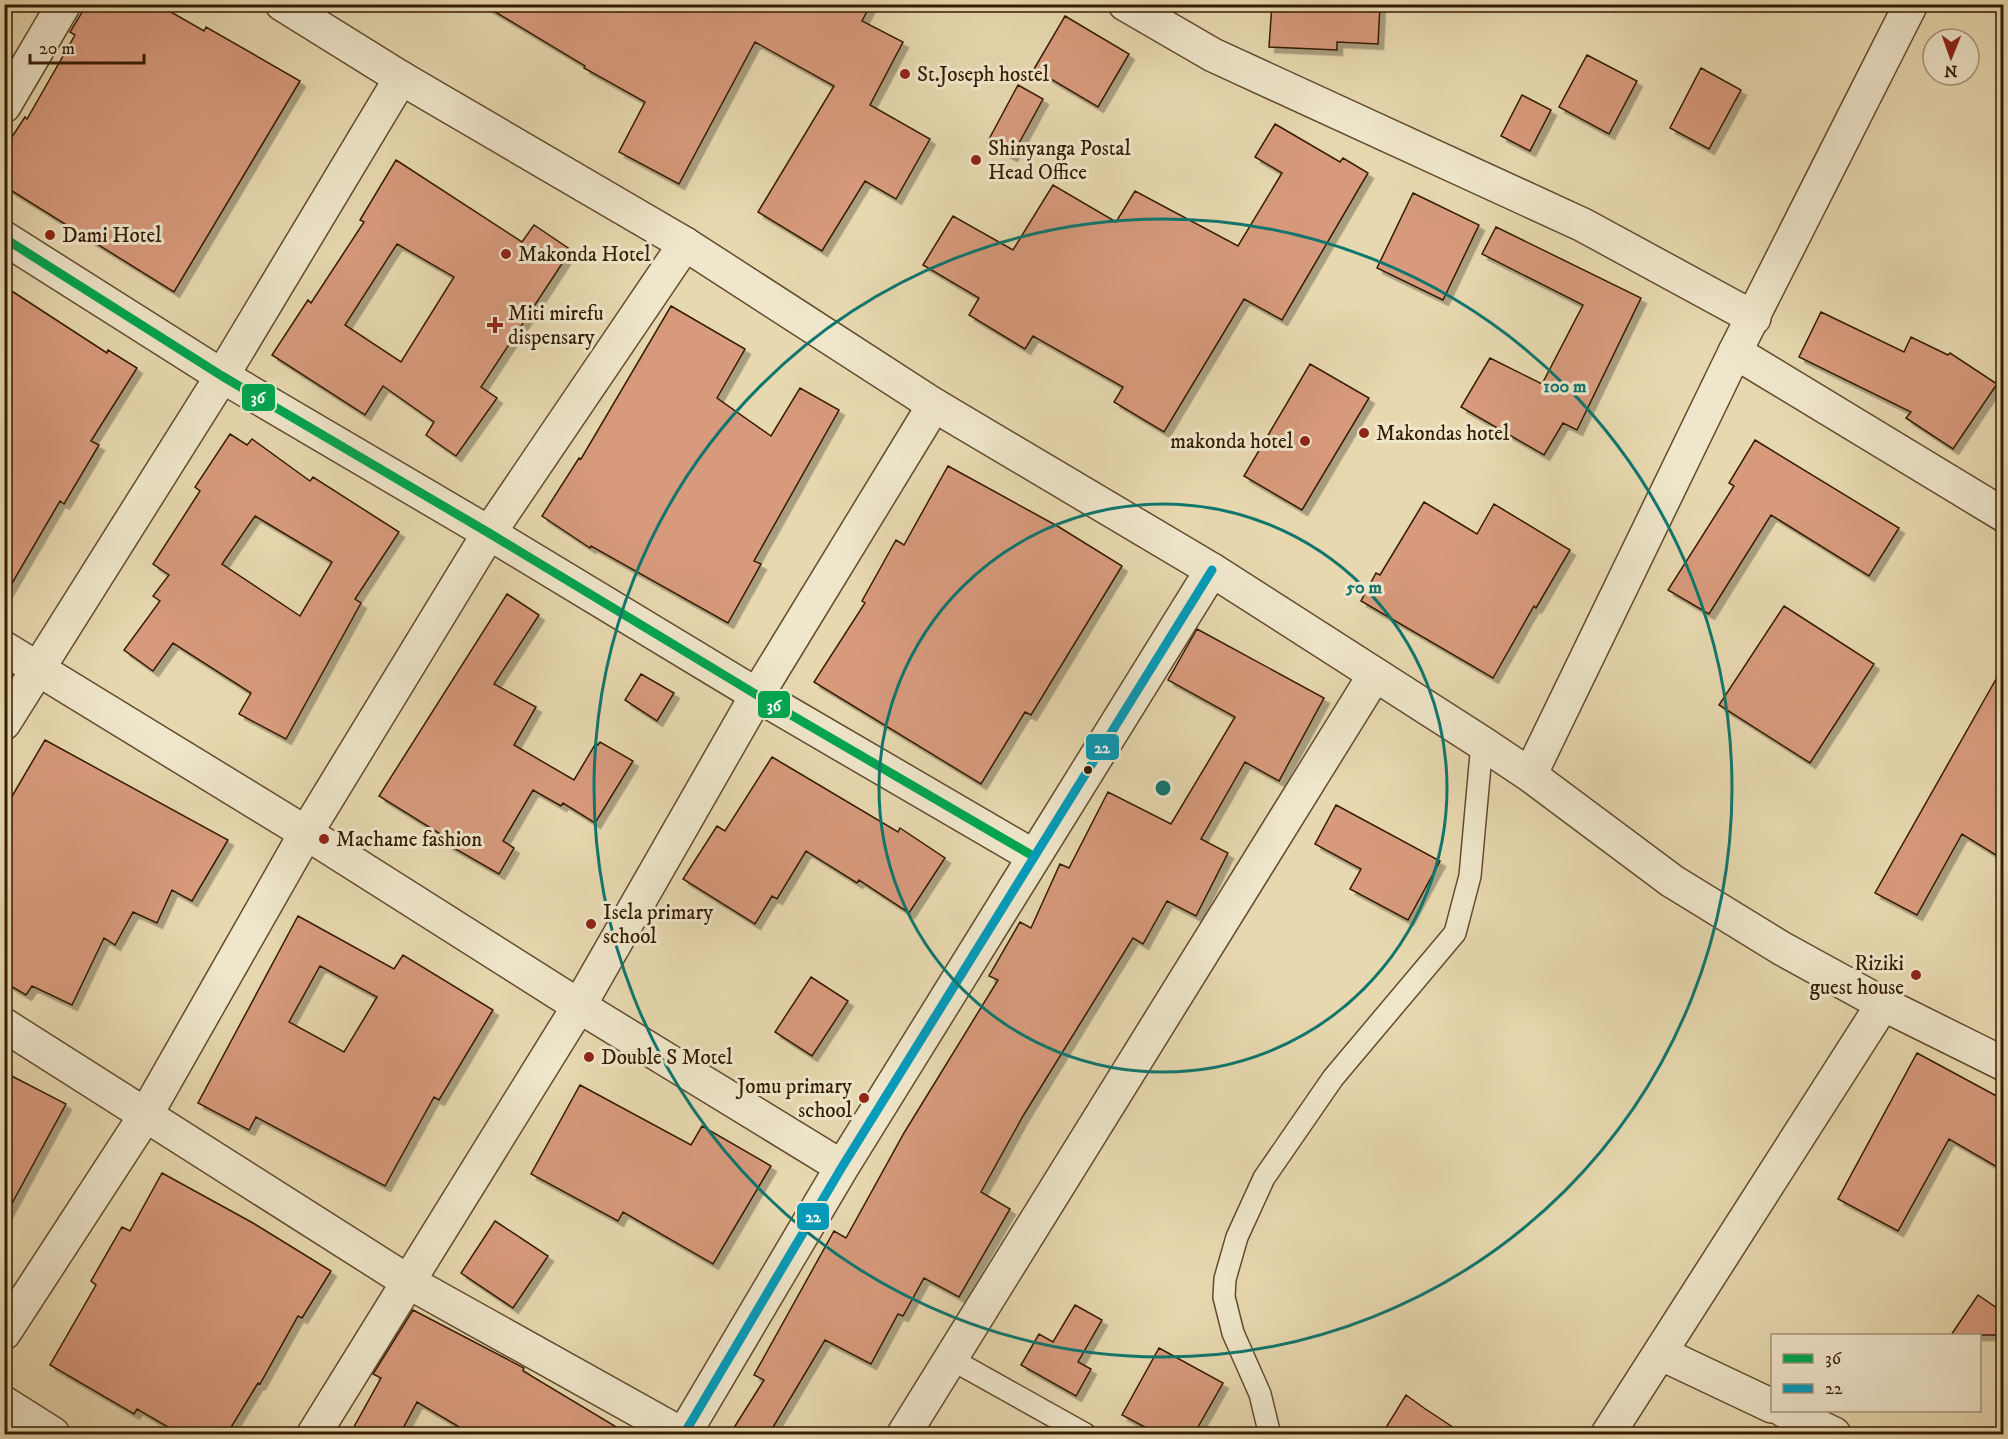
<svg xmlns="http://www.w3.org/2000/svg" width="2008" height="1439" font-family="'IM FELL DW Pica',serif">
<style>
.building{fill:#d79a7b;stroke:#351c03;stroke-width:1.5;fill-rule:evenodd;filter:url(#shadow)}
.lines{fill:none;stroke-linecap:round;stroke-linejoin:round}
.service-casing{stroke:#624b2e;stroke-width:24}
.minor-casing{stroke:#624b2e;stroke-width:36}
.tertiary-casing{stroke:#624b2e;stroke-width:36}
.service{stroke:#efe6cb;stroke-width:21}
.minor{stroke:#efe6cb;stroke-width:33}
.tertiary{stroke:#efe6cb;stroke-width:33}
.bus-1-casing{stroke:#efe6cb;stroke-width:14}
.bus-2-casing{stroke:#efe6cb;stroke-width:14}
.bus-1{stroke:#00a651;stroke-width:9}
.bus-2{stroke:#059bba;stroke-width:9}
.ring{fill:none;stroke:#0f766e;stroke-width:3}
.poi-dot{fill:#8f2418;stroke:#efe6cb;stroke-width:2}
.bus-dot{fill:#351c03;stroke:#efe6cb;stroke-width:2}
.labels{text-anchor:middle;stroke-width:6;stroke-linejoin:round;paint-order:stroke}
.poi-label{font-size:21px;fill:#351c03;stroke:#efe6cb;text-anchor:start}
.centre{fill:#0f766e;stroke:#efe6cb;stroke-width:3}
.ring-label{font-size:18px;text-anchor:middle;font-weight:bold;fill:#0f766e;stroke:#efe6cb;stroke-width:6;stroke-linejoin:round;paint-order:stroke}
.line-badge{stroke:#efe6cb;stroke-width:2}
.badge-label{font-size:16px;text-anchor:middle;font-weight:bold;fill:#fff}
</style>
<defs>
<filter id="shadow"><feDropShadow dx="5.5" dy="5.5" stdDeviation="0" flood-color="#0004"/></filter>
</defs>
<rect width="100%" height="100%" fill="#e7d8af"/>
<filter id="stains"><feTurbulence type="fractalNoise" baseFrequency=".00333" numOctaves="4"/><feColorMatrix values="0 0 0 0 .2 0 0 0 0 .09 0 0 0 0 .02 0 0 0 .5 -.17"/></filter>
<radialGradient id="worn" r=".72"><stop offset=".6" stop-color="#630" stop-opacity="0"/><stop offset="1" stop-color="#630" stop-opacity=".3"/></radialGradient>
<path class="building" d="M 87,4 L 157,4 L 204,31 L 206,27 L 300,81 L 174,292 L 4,186 L 4,149 L 25,117 L 27,119 L 75,35 L 70,32 Z
M 482,4 L 871,4 L 862,21 L 903,42 L 870,105 L 930,139 L 896,199 L 865,181 L 822,251 L 758,212 L 834,86 L 755,42 L 679,184 L 619,152 L 645,102 L 584,68 L 585,66 Z
M 1272,4 L 1380,4 L 1378,44 L 1337,42 L 1337,50 L 1269,47 Z
M 1065,16 L 1129,54 L 1098,107 L 1034,69 Z
M 1587,55 L 1637,81 L 1609,134 L 1559,107 Z
M 1701,68 L 1741,90 L 1709,149 L 1670,128 Z
M 1018,85 L 1043,99 L 1012,156 L 987,143 Z
M 1522,95 L 1551,110 L 1530,151 L 1501,136 Z
M 1275,124 L 1340,162 L 1343,158 L 1368,173 L 1282,320 L 1244,299 L 1164,432 L 1114,402 L 1123,387 L 1033,336 L 1025,349 L 969,315 L 979,298 L 923,265 L 953,216 L 1013,250 L 1053,185 L 1116,222 L 1135,191 L 1238,246 L 1282,173 L 1255,157 Z
M 396,160 L 522,242 L 534,225 L 571,250 L 481,387 L 497,398 L 456,456 L 426,435 L 434,422 L 383,386 L 365,415 L 272,355 L 308,300 L 311,303 L 364,222 L 360,220 ZM 397,244 L 454,277 L 401,362 L 345,325 Z
M 1413,193 L 1479,225 L 1443,300 L 1377,268 Z
M 1496,227 L 1641,298 L 1577,430 L 1563,423 L 1544,455 L 1461,407 L 1490,358 L 1542,384 L 1583,305 L 1482,254 Z
M 4,286 L 107,353 L 108,350 L 137,368 L 91,441 L 99,445 L 64,504 L 60,501 L 4,597 Z
M 671,306 L 745,349 L 717,398 L 771,436 L 800,388 L 839,410 L 754,561 L 761,564 L 728,623 L 591,546 L 590,548 L 542,516 L 579,458 L 581,459 Z
M 1821,312 L 1904,352 L 1911,337 L 1948,355 L 1950,353 L 1997,384 L 1953,449 L 1906,418 L 1911,412 L 1799,357 Z
M 1310,364 L 1369,398 L 1302,510 L 1244,476 Z
M 230,434 L 247,445 L 252,439 L 310,481 L 313,477 L 399,532 L 355,599 L 361,603 L 286,739 L 239,714 L 251,693 L 173,643 L 153,671 L 124,650 L 160,601 L 153,596 L 169,575 L 153,564 L 200,491 L 195,487 ZM 255,516 L 332,562 L 300,616 L 222,564 Z
M 1755,440 L 1899,528 L 1869,576 L 1771,515 L 1709,614 L 1668,590 L 1734,486 L 1729,483 Z
M 948,466 L 1059,527 L 1122,566 L 1031,715 L 1025,712 L 981,784 L 814,682 L 865,603 L 862,601 L 896,540 L 904,545 Z
M 1424,502 L 1477,534 L 1494,504 L 1570,550 L 1536,608 L 1534,606 L 1493,678 L 1361,601 L 1376,573 L 1380,575 Z
M 507,594 L 539,615 L 494,684 L 536,707 L 514,745 L 574,780 L 596,743 L 598,745 L 600,742 L 633,761 L 595,823 L 563,803 L 561,806 L 533,790 L 503,841 L 514,848 L 499,874 L 447,844 L 450,840 L 379,796 Z
M 1784,606 L 1874,664 L 1810,763 L 1719,705 Z
M 1197,629 L 1324,698 L 1279,781 L 1245,762 L 1201,839 L 1228,853 L 1196,916 L 1167,901 L 1143,944 L 1133,938 L 1023,1116 L 981,1192 L 1010,1209 L 959,1297 L 924,1278 L 903,1316 L 898,1314 L 871,1364 L 825,1340 L 769,1434 L 730,1434 L 764,1380 L 754,1375 L 834,1231 L 846,1238 L 904,1133 L 998,980 L 989,976 L 1020,922 L 1031,928 L 1060,864 L 1069,868 L 1108,792 L 1171,824 L 1235,717 L 1168,680 Z
M 2004,665 L 2004,860 L 1962,834 L 1917,915 L 1875,893 Z
M 641,674 L 674,693 L 657,721 L 625,700 Z
M 45,740 L 228,840 L 192,901 L 172,890 L 157,923 L 133,912 L 115,945 L 104,938 L 72,1005 L 32,986 L 26,995 L 4,982 L 4,810 Z
M 772,757 L 898,832 L 900,828 L 945,858 L 909,913 L 859,880 L 857,883 L 806,851 L 777,899 L 772,896 L 755,924 L 683,879 L 717,826 L 725,831 Z
M 1336,805 L 1440,861 L 1408,920 L 1350,889 L 1361,869 L 1315,844 Z
M 298,916 L 394,969 L 403,955 L 493,1010 L 439,1100 L 434,1097 L 385,1186 L 256,1117 L 249,1130 L 198,1103 ZM 320,966 L 377,997 L 344,1052 L 289,1022 Z
M 811,977 L 848,1001 L 812,1056 L 775,1032 Z
M 1917,1053 L 2004,1100 L 2004,1171 L 1949,1139 L 1898,1231 L 1838,1199 Z
M 4,1072 L 66,1104 L 4,1218 Z
M 580,1085 L 691,1145 L 702,1126 L 771,1166 L 713,1264 L 623,1212 L 618,1221 L 531,1174 Z
M 162,1173 L 253,1223 L 331,1271 L 302,1318 L 298,1316 L 260,1384 L 258,1383 L 227,1434 L 180,1434 L 137,1409 L 134,1414 L 50,1365 L 96,1285 L 91,1281 L 122,1227 L 130,1231 Z
M 495,1221 L 548,1256 L 513,1308 L 461,1273 Z
M 1978,1295 L 2004,1313 L 2004,1335 L 1951,1335 Z
M 1075,1305 L 1102,1320 L 1078,1362 L 1091,1369 L 1076,1396 L 1021,1365 L 1039,1334 L 1053,1342 Z
M 413,1310 L 524,1368 L 523,1371 L 628,1434 L 471,1434 L 417,1402 L 400,1434 L 350,1434 L 381,1378 L 373,1374 Z
M 1159,1348 L 1223,1383 L 1194,1434 L 1158,1434 L 1122,1415 Z
M 1406,1395 L 1424,1408 L 1463,1434 L 1382,1434 Z"/>
<g class="lines">
<g class="service-casing">
<path id="service" d="M 951,1359 L 1085,1434
M 1266,1434 L 1268,1427 L 1260,1394 L 1233,1333 L 1224,1297 L 1225,1279 L 1237,1237 L 1264,1178 L 1333,1078 L 1455,933 L 1470,876 L 1482,743"/>
</g>
<g class="minor-casing">
<path id="minor" d="M 1125,4 L 1213,55 L 1583,225 L 1754,318
M 4,106 L 64,4
M 4,238 L 222,376 L 489,533 L 757,695 L 1033,856
M 1735,352 L 2004,515
M 4,648 L 306,833 L 579,1006 L 842,1167
M 4,723 L 222,376 L 401,78
M 4,1025 L 407,1281 L 681,1434
M 4,1333 L 145,1116 L 306,833 L 489,533 L 685,244
M 1660,1353 L 1772,1406
M 4,1403 L 53,1434
M 1783,1410 L 1834,1434
M 314,1434 L 579,1006 L 757,695 L 934,405
M 684,1434 L 842,1167 L 1212,570
M 904,1434 L 1374,676
M 1608,1434 L 1883,1004"/>
</g>
<g class="tertiary-casing">
<path id="tertiary" d="M 282,4 L 401,78 L 685,244 L 934,405 L 1212,570 L 1482,743 L 1530,775 L 1672,881 L 1781,948 L 1883,1004 L 2004,1064
M 1530,775 L 1735,352 L 1911,4"/>
</g>
<use href="#service" class="service"/>
<use href="#minor" class="minor"/>
<use href="#tertiary" class="tertiary"/>
<g class="bus-1-casing">
<path id="bus-1" d="M 4,238 L 222,376 L 489,533 L 757,695 L 1033,856"/>
</g>
<g class="bus-2-casing">
<path id="bus-2" d="M 684,1434 L 842,1167 L 1212,570"/>
</g>
<use href="#bus-1" class="bus-1"/>
<use href="#bus-2" class="bus-2"/>
</g>
<g class="ring">
<circle cx="1163" cy="788" r="284"/>
<circle cx="1163" cy="788" r="569"/>
</g>
<g class="poi-dot">
<circle cx="905" cy="74" r="6"/>
<circle cx="976" cy="160" r="6"/>
<circle cx="50" cy="235" r="6"/>
<circle cx="506" cy="254" r="6"/>
<path d="M492 316h6v6h6v6h-6v6h-6v-6h-6v-6h6z"/>
<circle cx="1364" cy="433" r="6"/>
<circle cx="1305" cy="441" r="6"/>
<circle cx="324" cy="839" r="6"/>
<circle cx="591" cy="924" r="6"/>
<circle cx="1916" cy="975" r="6"/>
<circle cx="589" cy="1057" r="6"/>
<circle cx="864" cy="1098" r="6"/>
</g>
<circle class="bus-dot" cx="1088" cy="770" r="5"/>
<g class="labels">
<g class="poi-label">
<text x="917" y="81">St.Joseph hostel</text>
<text x="988" y="155">Shinyanga Postal<tspan x="988" dy="24">Head Office</tspan></text>
<text x="62" y="242">Dami Hotel</text>
<text x="518" y="261">Makonda Hotel</text>
<text x="508" y="320">Miti mirefu<tspan x="508" dy="24">dispensary</tspan></text>
<text x="1376" y="440">Makondas hotel</text>
<text x="1293" y="448" text-anchor="end">makonda hotel</text>
<text x="336" y="846">Machame fashion</text>
<text x="603" y="919">Isela primary<tspan x="603" dy="24">school</tspan></text>
<text x="1904" y="970" text-anchor="end">Riziki<tspan x="1904" dy="24">guest house</tspan></text>
<text x="601" y="1064">Double S Motel</text>
<text x="852" y="1093" text-anchor="end">Jomu primary<tspan x="852" dy="24">school</tspan></text>
</g>
</g>
<circle cx="1163" cy="788" r="9" class="centre"/>
<g class="ring-label">
<text x="1565" y="392">100 m</text>
<text x="1364" y="593">50 m</text>
</g>
<g class="line-badge">
<rect x="241" y="383" width="35" height="29" rx="6" fill="#00a651"/>
<rect x="757" y="690" width="34" height="29" rx="6" fill="#00a651"/>
<rect x="1085" y="733" width="35" height="28" rx="6" fill="#059bba"/>
<rect x="796" y="1202" width="34" height="29" rx="6" fill="#059bba"/>
</g>
<g class="badge-label">
<text x="258" y="403">36</text>
<text x="774" y="711">36</text>
<text x="1102" y="753">22</text>
<text x="813" y="1222">22</text>
</g>
<rect width="2008" height="1439" fill="none" stroke="#e7d8af" stroke-width="24"/>
<rect x="6" y="6" width="1996" height="1427" fill="none" stroke="#351c03" stroke-width="3"/>
<rect x="12" y="12" width="1984" height="1415" fill="none" stroke="#351c03" stroke-width="1.5"/>
<rect x="1771" y="1334" width="210" height="78" fill="#efe6cb" stroke="#a5957b" stroke-width="1.5"/>
<rect x="1783" y="1354" width="30" height="9" fill="#00a651" stroke="#a5957b" stroke-width="1.5"/>
<text x="1825" y="1364" font-size="18" fill="#351c03">36</text>
<rect x="1783" y="1384" width="30" height="9" fill="#059bba" stroke="#a5957b" stroke-width="1.5"/>
<text x="1825" y="1394" font-size="18" fill="#351c03">22</text>
<g transform="translate(1951 57) rotate(181)"><circle r="28" fill="#efe6cb" stroke="#a5957b" stroke-width="1.5"/>
<path d="M0-4.5L10 22L0 15L-10 22Z" fill="#8f2418"/>
<text y="-9" font-size="16" font-weight="bold" text-anchor="middle" fill="#351c03">N</text>
</g>
<path d="M30 54v9h114v-9" fill="none" stroke="#351c03" stroke-width="3"/>
<text x="39" y="54" font-size="18" fill="#351c03" stroke="#efe6cb" stroke-width="4.5" paint-order="stroke">20 m</text>
<rect width="100%" height="100%" filter="url(#stains)"/>
<rect width="100%" height="100%" fill="url(#worn)"/>
</svg>
